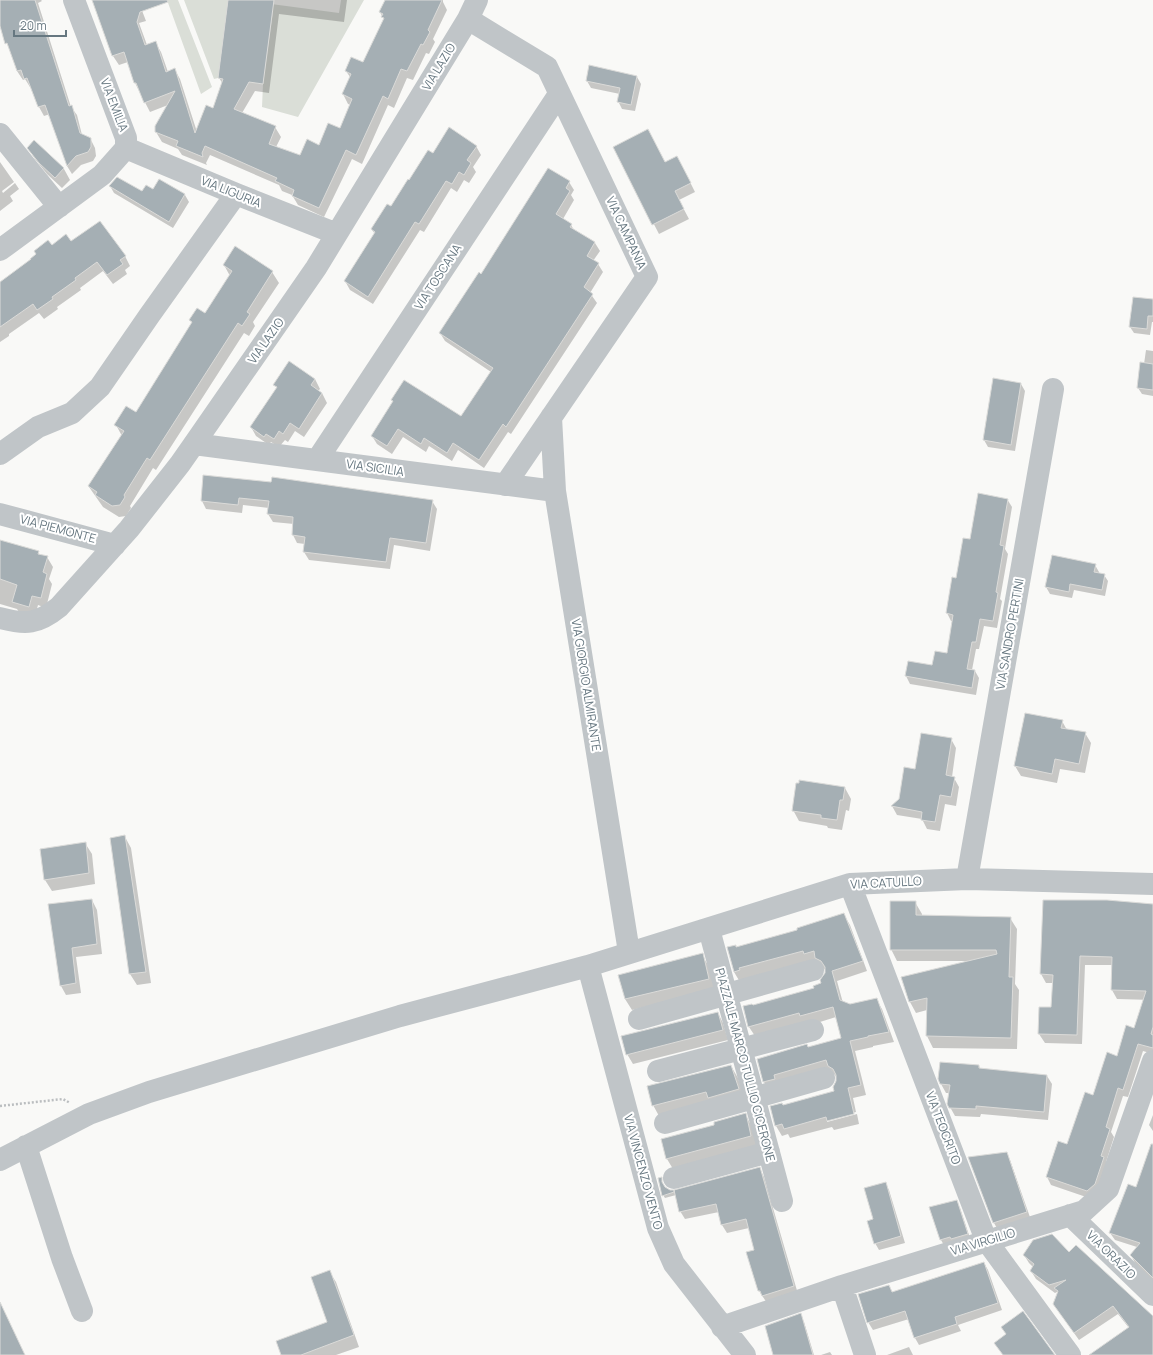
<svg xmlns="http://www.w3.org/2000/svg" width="1153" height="1355" font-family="Manrope,sans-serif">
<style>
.green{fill:#daded7}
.shadow{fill:#0003}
.building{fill:#a5afb4;stroke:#dbdbd9}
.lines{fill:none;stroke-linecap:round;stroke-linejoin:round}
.path{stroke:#bbbec0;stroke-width:2.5;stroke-dasharray:2 2;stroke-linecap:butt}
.minor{stroke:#c0c5c8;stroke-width:22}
.labels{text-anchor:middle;stroke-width:4;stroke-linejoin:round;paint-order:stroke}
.street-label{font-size:12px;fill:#667780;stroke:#fff}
</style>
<rect width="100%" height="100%" fill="#f9f9f7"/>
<path class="green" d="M 167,0 L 178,0 L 212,87 L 201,94 Z
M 184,0 L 228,0 L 218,78 L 214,79 Z
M 341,0 L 364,0 L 298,117 L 262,107 L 263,84 L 273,11 L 256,2 L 339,13 Z"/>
<path class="shadow" d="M 0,0 L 41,0 L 42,1 L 38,3 L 71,107 L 77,115 L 82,135 L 90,138 L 95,148 L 96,156 L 93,161 L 81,165 L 72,174 L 67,166 L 50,114 L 44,116 L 39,107 L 32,87 L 30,87 L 25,79 L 23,80 L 17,71 L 0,23 Z
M 93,0 L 138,0 L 146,21 L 139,23 L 147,45 L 155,42 L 161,52 L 168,72 L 175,70 L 180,79 L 197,132 L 213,109 L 223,84 L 219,78 L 229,0 L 347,0 L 344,22 L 279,14 L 269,93 L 255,91 L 242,113 L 275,127 L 281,137 L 276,147 L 300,156 L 319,146 L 340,129 L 351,105 L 348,104 L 343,94 L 350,77 L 346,71 L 364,63 L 384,20 L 380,12 L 386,0 L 443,0 L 443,2 L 447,10 L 433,39 L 435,42 L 429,54 L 426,53 L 413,80 L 407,78 L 394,108 L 388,105 L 362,164 L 352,159 L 324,217 L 298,205 L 292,195 L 282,191 L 279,185 L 210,155 L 206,163 L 207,165 L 182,155 L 178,149 L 162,142 L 156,132 L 168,105 L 150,112 L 135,83 L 128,62 L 119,65 L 113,56 Z
M 637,77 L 641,84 L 635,111 L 622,109 L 618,101 L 620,94 L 591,88 L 587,81 Z
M 34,142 L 64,169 L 70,180 L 62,188 L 47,174 L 35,159 L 28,148 Z
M 476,146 L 481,155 L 473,167 L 476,172 L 469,183 L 464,180 L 457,192 L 451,188 L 424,232 L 420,230 L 373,304 L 350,290 L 345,281 L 375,234 L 372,230 L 391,208 L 410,181 L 433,154 Z
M 614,147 L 665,163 L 682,166 L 695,192 L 679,200 L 689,219 L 659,234 Z
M 0,162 L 14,182 L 2,191 L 3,193 L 15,183 L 19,189 L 10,196 L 13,201 L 0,211 Z
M 160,180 L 185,195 L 189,202 L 173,228 L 114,193 L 110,186 L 143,192 L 154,190 Z
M 569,182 L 574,190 L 571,195 L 574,200 L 563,219 L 571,225 L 574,230 L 595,243 L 600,251 L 593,261 L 598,264 L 603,272 L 590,293 L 597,303 L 511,434 L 508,432 L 484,468 L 458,450 L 452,461 L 429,446 L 426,452 L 403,437 L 392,454 L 377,444 L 372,436 L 394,403 L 392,400 L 461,418 L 491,372 L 445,341 L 440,333 L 482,275 Z
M 71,242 L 125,256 L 130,266 L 125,270 L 127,274 L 113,284 L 103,271 L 80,288 L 81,290 L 57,307 L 58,309 L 44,319 L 39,313 L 9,334 L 9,336 L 0,342 L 0,283 L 51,246 Z
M 224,265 L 272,272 L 279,283 L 253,322 L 255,326 L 249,336 L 244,333 L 156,470 L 153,468 L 130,506 L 131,508 L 126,516 L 119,517 L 103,507 L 89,487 L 122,436 L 116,425 L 136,413 L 192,323 L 191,320 L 206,314 L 230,276 Z
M 1153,300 L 1153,322 L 1152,322 L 1150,335 L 1134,333 L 1130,327 Z
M 1146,350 L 1153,351 L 1153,396 L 1142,394 L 1138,388 L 1144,364 Z
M 315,379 L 320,389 L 318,391 L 322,393 L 327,403 L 304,437 L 295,431 L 288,442 L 285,440 L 279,447 L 271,442 L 269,445 L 256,436 L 251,427 L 277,389 L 275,385 Z
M 1021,384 L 1025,391 L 1015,451 L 988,447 L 984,440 Z
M 204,477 L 432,501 L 437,509 L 430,551 L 394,545 L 390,569 L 309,560 L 304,552 L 305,544 L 297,543 L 293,535 L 294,524 L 273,522 L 268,514 L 269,508 L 243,505 L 242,513 L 206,509 L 202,501 Z
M 1007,499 L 1012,507 L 1005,549 L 1008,554 L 1000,599 L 1002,601 L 997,628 L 984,626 L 979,649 L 976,649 L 972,670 L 975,671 L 979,678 L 976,695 L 910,684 L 906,676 L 933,666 L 947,654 L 953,621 L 951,621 L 947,613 L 952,578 L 957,579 L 971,540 Z
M 0,540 L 38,552 L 40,555 L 47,557 L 53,567 L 49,579 L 52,584 L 46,608 L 38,605 L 35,616 L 19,612 L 17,609 L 0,604 Z
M 1095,565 L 1099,572 L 1099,573 L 1104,575 L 1108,581 L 1105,596 L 1074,590 L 1072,598 L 1050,594 L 1046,587 Z
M 1062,721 L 1067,730 L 1085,733 L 1091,743 L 1085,773 L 1060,769 L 1057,783 L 1021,776 L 1015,766 Z
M 951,739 L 956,748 L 952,777 L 954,778 L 959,787 L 956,806 L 945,804 L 940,831 L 927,829 L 922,819 L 897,815 L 892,806 L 900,799 Z
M 845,788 L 851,799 L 849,811 L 846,810 L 842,830 L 828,828 L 827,826 L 799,821 L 793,810 Z
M 125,837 L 131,848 L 151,983 L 137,985 L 130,974 L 111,839 Z
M 85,843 L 92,854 L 95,884 L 52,891 L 45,880 Z
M 92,900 L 97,910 L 102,954 L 76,957 L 81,993 L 66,995 L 61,986 L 49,905 Z
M 915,902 L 922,914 L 922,916 L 1010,918 L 1017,929 L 1015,984 L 1019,990 L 1017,1049 L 933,1048 L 927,1036 L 927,1010 L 916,1013 L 910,1002 L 902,978 L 968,961 L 897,961 L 891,949 Z
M 1153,905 L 1153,1000 L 1117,999 L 1112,990 L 1112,965 L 1085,965 L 1082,1044 L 1045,1043 L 1039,1034 L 1040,1008 L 1052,1008 L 1053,983 L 1046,983 L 1041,974 Z
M 844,915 L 850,925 L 867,971 L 837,981 L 843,1003 L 850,1005 L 876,999 L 882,1009 L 894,1042 L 873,1046 L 873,1047 L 855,1051 L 866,1095 L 853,1098 L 856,1112 L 827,1120 L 827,1122 L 857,1114 L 859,1124 L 834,1130 L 832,1127 L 790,1138 L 788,1134 L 782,1136 L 776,1126 L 771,1107 L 783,1106 L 835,1092 L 837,1078 L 831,1070 L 770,1092 L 764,1082 L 758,1059 L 842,1039 L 836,1017 L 807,1026 L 755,1036 L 749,1027 L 753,1006 L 815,989 L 822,984 L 826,973 L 826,970 L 822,968 L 740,982 L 734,972 L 735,946 L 736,948 L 799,931 Z
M 702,955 L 708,965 L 715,989 L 632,1010 L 625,999 L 620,976 Z
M 718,1013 L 723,1023 L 728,1040 L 633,1064 L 627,1054 Z
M 1153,1013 L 1153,1054 L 1143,1051 L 1128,1097 L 1123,1096 L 1111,1132 L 1114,1137 L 1106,1162 L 1108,1165 L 1092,1199 L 1051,1185 L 1047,1177 L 1068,1145 L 1094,1096 L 1135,1029 Z
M 731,1066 L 738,1078 L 744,1099 L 659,1116 L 653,1105 Z
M 979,1066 L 981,1070 L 1047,1076 L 1052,1084 L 1048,1120 L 981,1114 L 980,1117 L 955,1116 L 950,1107 L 950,1093 L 946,1093 L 941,1084 Z
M 745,1114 L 751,1125 L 757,1146 L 673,1169 L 667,1159 L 662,1140 L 716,1125 Z
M 1153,1115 L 1153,1131 L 1149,1125 Z
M 1006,1153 L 1010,1160 L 1031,1220 L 998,1230 L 994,1223 L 969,1157 Z
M 760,1169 L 764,1177 L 798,1294 L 767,1303 L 759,1291 L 747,1253 L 755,1251 L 749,1228 L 727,1233 L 722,1225 L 719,1212 L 685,1219 L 680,1211 L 676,1195 L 665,1198 L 663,1195 L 661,1179 L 663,1186 L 670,1191 L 673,1191 L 676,1195 Z
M 885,1183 L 889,1190 L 905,1243 L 879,1250 L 875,1243 L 874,1220 Z
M 956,1201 L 960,1208 L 971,1241 L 945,1247 L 941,1240 L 931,1208 Z
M 1153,1232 L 1153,1281 L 1135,1263 L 1131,1255 L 1137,1247 L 1115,1240 L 1110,1233 Z
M 1069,1253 L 1153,1318 L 1153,1355 L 1091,1355 L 1129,1328 L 1118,1314 L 1079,1340 L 1059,1312 L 1057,1292 L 1055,1293 L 1036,1279 L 1031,1271 L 1033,1267 L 1029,1263 L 1024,1255 Z
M 984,1263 L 988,1270 L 1002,1310 L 958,1325 L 961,1331 L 919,1345 L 915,1338 L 909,1319 L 873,1330 L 868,1322 L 889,1286 L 893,1293 Z
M 329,1271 L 336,1282 L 359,1347 L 336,1355 L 282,1355 L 329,1323 Z
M 800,1315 L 804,1322 L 814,1355 L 796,1355 Z
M 909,1347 L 913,1355 L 887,1355 Z
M 830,1352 L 832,1355 L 821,1355 Z"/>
<path class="building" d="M 0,0 L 35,0 L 69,106 L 72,105 L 80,133 L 91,138 L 91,147 L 88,152 L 76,156 L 67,166 L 45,105 L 38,107 L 27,78 L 24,79 L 21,70 L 17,71 L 7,43 L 5,44 L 0,26 Z
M 92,0 L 167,0 L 168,2 L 140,12 L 137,22 L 145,45 L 156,41 L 166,72 L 175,68 L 195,133 L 206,105 L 213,108 L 223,79 L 218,78 L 228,0 L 274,0 L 263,84 L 249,82 L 234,109 L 276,126 L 269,144 L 300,155 L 307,139 L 319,145 L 328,123 L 340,128 L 352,99 L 342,94 L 351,74 L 345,71 L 351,57 L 363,62 L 384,18 L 381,17 L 383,14 L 379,12 L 385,0 L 442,0 L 428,30 L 430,32 L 423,45 L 421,44 L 407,71 L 401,69 L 388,99 L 383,96 L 356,155 L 346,150 L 319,208 L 292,196 L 294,190 L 275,181 L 277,178 L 205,146 L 202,153 L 203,157 L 176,146 L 178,141 L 155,132 L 155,126 L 175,91 L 144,103 L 136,83 L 134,83 L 124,52 L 112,56 Z
M 589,65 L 637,76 L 631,105 L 617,102 L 620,88 L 586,81 Z
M 449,127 L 477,146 L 467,160 L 471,163 L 464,175 L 459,172 L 452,184 L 446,181 L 419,224 L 415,222 L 368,297 L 344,281 L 375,232 L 371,229 L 387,204 L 391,206 L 408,179 L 409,180 L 428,150 L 433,153 Z
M 648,129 L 665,162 L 677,156 L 691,183 L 675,191 L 684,209 L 652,225 L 613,147 Z
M 34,140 L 64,168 L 55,178 L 39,163 L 27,148 Z
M 548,168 L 570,181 L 566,188 L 570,191 L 556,214 L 572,224 L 570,227 L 595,242 L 587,256 L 599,263 L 584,287 L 593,294 L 506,427 L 503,424 L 479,460 L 453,443 L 447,453 L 424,438 L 421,444 L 398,429 L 387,446 L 371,436 L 393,401 L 391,400 L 404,380 L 461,416 L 493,368 L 439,333 L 479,272 L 481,274 Z
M 117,177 L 142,191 L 146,185 L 153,189 L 159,179 L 185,194 L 169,222 L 109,186 Z
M 100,221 L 126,256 L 120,260 L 123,264 L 107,275 L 97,262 L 75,278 L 76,280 L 52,297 L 53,299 L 37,310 L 33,304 L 0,327 L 0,282 L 31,259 L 30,259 L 36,254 L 34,251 L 48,240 L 52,245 L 66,234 L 71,241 Z
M 235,246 L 273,271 L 247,312 L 250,314 L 242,326 L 238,323 L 150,460 L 147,458 L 124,495 L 125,497 L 120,505 L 112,506 L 95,495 L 97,492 L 88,486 L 124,431 L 114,425 L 126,406 L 136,412 L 192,322 L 189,320 L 197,308 L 205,313 L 232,271 L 223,265 Z
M 1133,297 L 1153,299 L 1153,316 L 1148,316 L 1147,329 L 1129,327 Z
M 289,361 L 315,379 L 311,385 L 322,393 L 299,429 L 290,423 L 283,434 L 279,431 L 274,439 L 266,434 L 264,437 L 250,427 L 277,387 L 273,385 Z
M 1140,362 L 1153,364 L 1153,390 L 1137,388 Z
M 993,378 L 1021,383 L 1011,445 L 983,440 Z
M 203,475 L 271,482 L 272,477 L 433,500 L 426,543 L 390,538 L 386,562 L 303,552 L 305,537 L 292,535 L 293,517 L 267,514 L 269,501 L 239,498 L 238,505 L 201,501 Z
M 978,493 L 1008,499 L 1000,545 L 1004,546 L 996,592 L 998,593 L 993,621 L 980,619 L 976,642 L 972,642 L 967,669 L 975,670 L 972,688 L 905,676 L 908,661 L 932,665 L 935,651 L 947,653 L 953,615 L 946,613 L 952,577 L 956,578 L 963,538 L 970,539 Z
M 0,540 L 39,551 L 38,554 L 48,556 L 43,572 L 47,574 L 41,598 L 32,596 L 29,607 L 12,602 L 17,585 L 0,579 Z
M 1052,555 L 1096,564 L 1094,572 L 1105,574 L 1102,590 L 1070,584 L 1069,592 L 1045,587 Z
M 1025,713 L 1063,720 L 1061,728 L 1086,732 L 1079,764 L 1055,759 L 1052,774 L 1014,766 Z
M 921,733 L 952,738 L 946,775 L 955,777 L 951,797 L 940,795 L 935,822 L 921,820 L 922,812 L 891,806 L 899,799 L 904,767 L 915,769 Z
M 799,780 L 845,787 L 843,800 L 840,800 L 837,820 L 821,818 L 821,815 L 792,811 L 796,783 L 799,783 Z
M 125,835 L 146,972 L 129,974 L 110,838 Z
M 86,842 L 89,873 L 44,880 L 40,849 Z
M 92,899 L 97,944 L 72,948 L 76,983 L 60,986 L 48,904 Z
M 1043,900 L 1107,900 L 1153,904 L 1153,1027 L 1151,1034 L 1153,1035 L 1153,1048 L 1138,1044 L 1123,1090 L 1118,1088 L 1106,1127 L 1110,1129 L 1101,1156 L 1104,1157 L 1095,1184 L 1087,1191 L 1046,1177 L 1058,1141 L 1067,1144 L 1085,1092 L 1093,1095 L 1107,1052 L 1117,1056 L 1126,1025 L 1134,1028 L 1146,991 L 1111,990 L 1112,957 L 1080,956 L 1077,1035 L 1038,1034 L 1039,1007 L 1051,1007 L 1053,975 L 1040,974 Z
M 890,901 L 916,901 L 916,915 L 1011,917 L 1009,977 L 1013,977 L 1011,1038 L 926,1036 L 927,998 L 909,1002 L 901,977 L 997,954 L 996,950 L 890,950 Z
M 844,913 L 863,961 L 832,971 L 840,1000 L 850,1004 L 877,998 L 889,1032 L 868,1036 L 868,1037 L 850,1041 L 861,1085 L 848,1088 L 854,1114 L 827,1121 L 826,1117 L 784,1129 L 782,1124 L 775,1126 L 770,1106 L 782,1103 L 783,1105 L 834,1091 L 833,1087 L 836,1081 L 836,1075 L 833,1069 L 828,1066 L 826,1060 L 774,1075 L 775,1079 L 763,1082 L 757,1059 L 807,1044 L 808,1047 L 841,1038 L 833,1007 L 800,1016 L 799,1013 L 748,1027 L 743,1006 L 752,1004 L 753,1005 L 814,988 L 813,986 L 821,983 L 820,980 L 825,973 L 825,967 L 821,961 L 815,958 L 814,951 L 804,954 L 803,951 L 739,968 L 740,970 L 734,972 L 727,947 L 736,945 L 736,947 L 797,930 L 797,928 Z
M 703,953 L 709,979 L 625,999 L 618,975 Z
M 718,1012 L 723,1030 L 626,1055 L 621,1036 Z
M 940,1062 L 979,1065 L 979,1068 L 1047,1075 L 1044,1112 L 976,1106 L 976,1109 L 949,1108 L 947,1104 L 950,1085 L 940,1084 L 938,1079 Z
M 731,1065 L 739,1089 L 708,1098 L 706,1092 L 652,1106 L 647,1086 Z
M 746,1113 L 751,1136 L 666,1159 L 661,1139 L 714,1125 L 714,1122 Z
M 1151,1144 L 1153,1144 L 1153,1278 L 1130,1255 L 1140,1243 L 1109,1233 L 1128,1184 L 1136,1187 Z
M 1007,1152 L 1027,1212 L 993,1223 L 968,1157 Z
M 760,1167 L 794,1286 L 762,1296 L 760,1291 L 758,1291 L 746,1252 L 754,1250 L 746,1219 L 721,1225 L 716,1204 L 679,1212 L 674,1190 Z
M 662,1177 L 662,1182 L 665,1187 L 670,1190 L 674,1190 L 674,1192 L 662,1196 L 658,1178 Z
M 886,1182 L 901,1236 L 874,1244 L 867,1221 L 873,1219 L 864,1188 Z
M 957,1200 L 968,1234 L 951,1239 L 950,1237 L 940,1240 L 929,1207 Z
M 1052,1234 L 1069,1252 L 1076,1245 L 1153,1316 L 1153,1355 L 1089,1355 L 1129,1327 L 1113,1306 L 1074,1333 L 1053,1304 L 1058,1291 L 1054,1288 L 1066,1280 L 1049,1285 L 1030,1271 L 1034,1264 L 1023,1255 L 1033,1240 Z
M 984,1262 L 998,1303 L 955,1317 L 957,1324 L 914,1338 L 905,1311 L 867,1323 L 858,1294 L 889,1285 L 892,1292 Z
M 330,1270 L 354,1335 L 301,1355 L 281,1355 L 276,1341 L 327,1322 L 311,1277 Z
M 0,1302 L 25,1355 L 0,1355 Z
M 1023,1311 L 1055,1355 L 1003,1355 L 994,1343 L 1006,1334 L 1001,1327 Z
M 801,1313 L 813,1355 L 773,1355 L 765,1326 Z"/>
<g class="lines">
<path class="path" d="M 0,1106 L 63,1099 L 70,1103"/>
<path class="minor" d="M 468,19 L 547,67 L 647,277 L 505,485
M 0,134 L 59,207
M 126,148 L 236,194 L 337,234
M 0,250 L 102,175 L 126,148 L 126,138 L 74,0
M 551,417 L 555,491 L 629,952
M 194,444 L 555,491
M 0,454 L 38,427 L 72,413 L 100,387 L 149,316 L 236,194
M 317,460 L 559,94
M 0,514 L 115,545
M 0,618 C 26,625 38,624 59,607 L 129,529 L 180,464 L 194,444 L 316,268 L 468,19 L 477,0
M 967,879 L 1053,389
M 850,884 L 986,1240 L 1070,1355
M 709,929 L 782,1201
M 588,966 L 658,1228 L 674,1264 L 745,1355
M 639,1019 L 813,970
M 658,1071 L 813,1030
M 665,1123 L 824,1078
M 26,1146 L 62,1258 L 82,1311
M 0,1160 L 89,1114 L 149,1092 L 400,1016 L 588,966 L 850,884 L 967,879 L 1153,884
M 674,1178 L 769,1152
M 1070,1215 L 1153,1295
M 842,1286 L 865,1355
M 722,1327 L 842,1286 L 1084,1211 L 1108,1189 L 1153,1061"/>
</g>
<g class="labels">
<g class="street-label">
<text transform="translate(439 67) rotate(-59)" y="4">VIA LAZIO</text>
<text transform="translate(114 105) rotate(69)" y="4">VIA EMILIA</text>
<text transform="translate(231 192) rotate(22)" y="4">VIA LIGURIA</text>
<text transform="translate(626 233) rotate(65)" y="4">VIA CAMPANIA</text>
<text transform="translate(438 277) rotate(-57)" y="4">VIA TOSCANA</text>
<text transform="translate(266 341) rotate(-55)" y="4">VIA LAZIO</text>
<text transform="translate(375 468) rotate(8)" y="4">VIA SICILIA</text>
<text transform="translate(58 529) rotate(15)" y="4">VIA PIEMONTE</text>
<text transform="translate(1010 634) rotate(-80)" y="4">VIA SANDRO PERTINI</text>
<text transform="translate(586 685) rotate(81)" y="4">VIA GIORGIO ALMIRANTE</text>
<text transform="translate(886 883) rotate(-3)" y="4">VIA CATULLO</text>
<text transform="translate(745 1065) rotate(75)" y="4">PIAZZALE MARCO TULLIO CICERONE</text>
<text transform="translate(943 1128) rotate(69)" y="4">VIA TEOCRITO</text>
<text transform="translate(643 1172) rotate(75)" y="4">VIA VINCENZO VENTO</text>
<text transform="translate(983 1242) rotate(-17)" y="4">VIA VIRGILIO</text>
<text transform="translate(1111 1255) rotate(44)" y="4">VIA ORAZIO</text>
</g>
</g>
<path d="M14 30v6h52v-6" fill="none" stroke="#667780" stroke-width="2"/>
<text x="20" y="30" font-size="12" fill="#667780" stroke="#ffffff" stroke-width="3" paint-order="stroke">20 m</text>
</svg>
